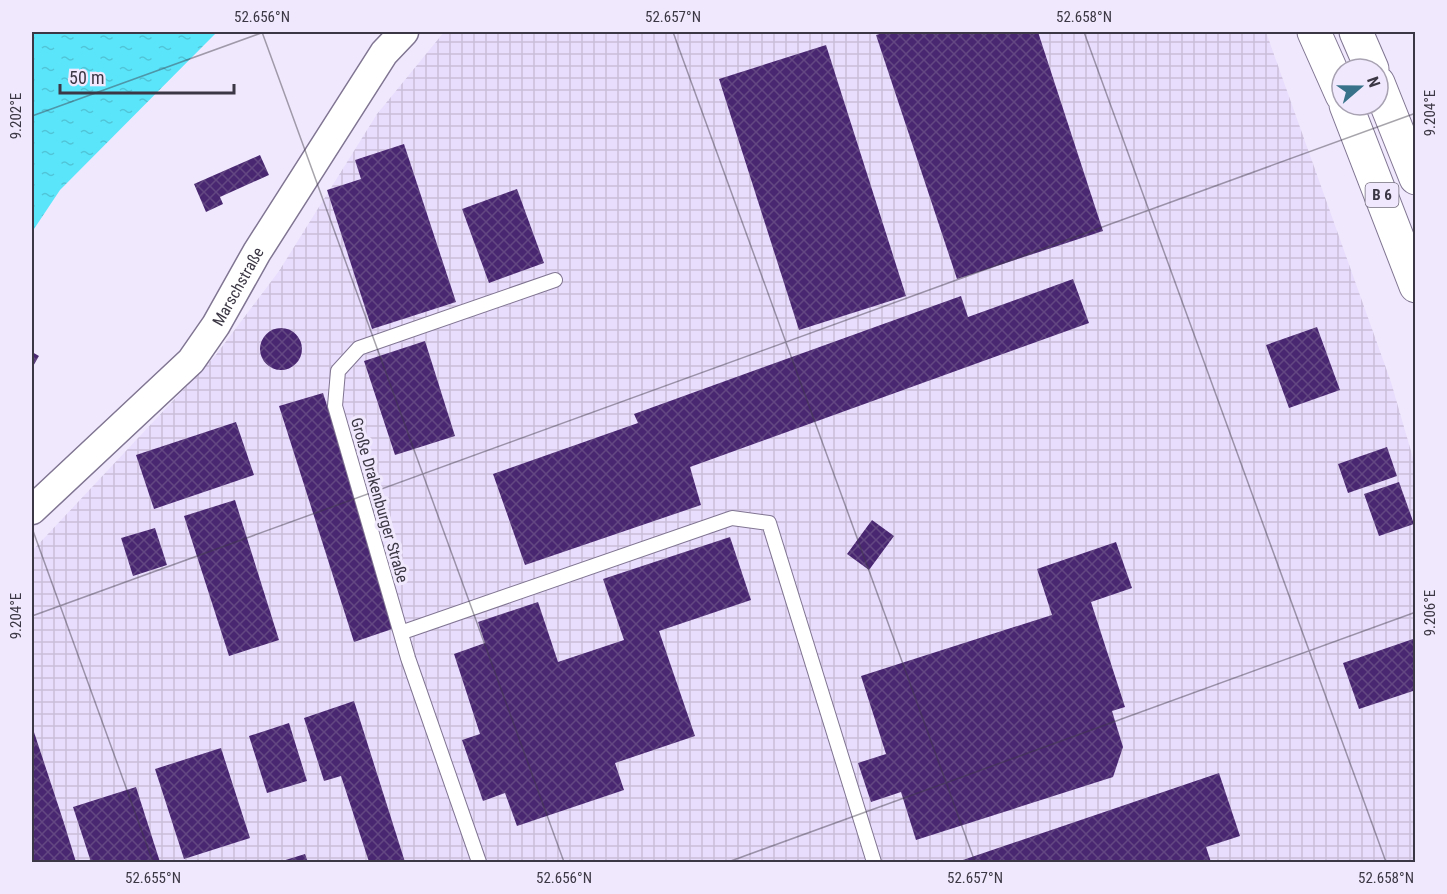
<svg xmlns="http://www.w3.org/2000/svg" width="1447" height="894" font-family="'Roboto Condensed',sans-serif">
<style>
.industrial{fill:url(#industrial-grid)}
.water{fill:url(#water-ripples)}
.building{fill:url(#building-cross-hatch)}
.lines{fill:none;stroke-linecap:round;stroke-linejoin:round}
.lane-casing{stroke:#807592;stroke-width:16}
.street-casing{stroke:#807592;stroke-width:31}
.highway-casing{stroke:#807592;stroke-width:35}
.lane{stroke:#fff;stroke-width:14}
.street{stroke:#fff;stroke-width:28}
.highway{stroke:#fff;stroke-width:33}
.ticks{fill:none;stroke:#3c3744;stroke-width:1.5;stroke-opacity:0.45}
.labels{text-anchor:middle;stroke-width:6;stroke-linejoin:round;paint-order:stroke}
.shield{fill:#f0e9fd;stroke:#726c7c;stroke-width:1.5}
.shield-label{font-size:15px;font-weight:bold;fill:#3c3744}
.street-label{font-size:16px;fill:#3c3744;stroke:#f0e9fd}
.neatline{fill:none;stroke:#3c3744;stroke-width:2}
.ticks-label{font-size:15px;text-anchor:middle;fill:#3c3744}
</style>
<defs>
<pattern id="industrial-grid" width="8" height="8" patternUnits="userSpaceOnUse" patternTransform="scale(1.5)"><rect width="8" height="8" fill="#e9ddfd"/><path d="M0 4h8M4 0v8" fill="none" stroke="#c9beda"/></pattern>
<pattern id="water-ripples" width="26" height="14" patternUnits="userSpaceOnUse" patternTransform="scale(1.5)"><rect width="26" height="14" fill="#5be5fb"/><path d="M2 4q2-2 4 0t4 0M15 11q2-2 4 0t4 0" fill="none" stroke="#50c5d8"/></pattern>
<pattern id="building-cross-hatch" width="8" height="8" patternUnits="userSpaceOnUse" patternTransform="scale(1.5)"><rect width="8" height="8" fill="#4a2871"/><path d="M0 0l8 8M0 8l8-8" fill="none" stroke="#624782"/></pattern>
</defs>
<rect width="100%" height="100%" fill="#f0e9fd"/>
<path class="industrial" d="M 444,32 L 1266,32 L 1391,382 L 1415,465 L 1415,862 L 32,862 L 32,551 L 215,356 L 279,271 L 377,114 Z"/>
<path class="water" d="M 32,32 L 217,32 L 60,190 L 32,232 Z"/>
<path class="building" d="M 886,32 L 1038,32 L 1103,231 L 957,279 L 876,35 Z
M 826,45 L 906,296 L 799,330 L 719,79 Z
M 404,144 L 456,302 L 372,329 L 327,190 L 361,179 L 355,160 Z
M 260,155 L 269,175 L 220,197 L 223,204 L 206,212 L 194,184 Z
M 517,189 L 544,263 L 489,283 L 462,209 Z
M 1073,279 L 1089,323 L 690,467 L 701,505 L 525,565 L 493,474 L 638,423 L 634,414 L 961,296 L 968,317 Z
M 1317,327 L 1340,390 L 1289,408 L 1266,345 Z
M260 349a21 21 0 1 1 42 0a21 21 0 1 1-42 0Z
M 425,341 L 455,436 L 395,455 L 364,361 Z
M 32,352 L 39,356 L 32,368 Z
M 323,393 L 398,627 L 354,642 L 279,406 Z
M 236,422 L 254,475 L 154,509 L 136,455 Z
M 1387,447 L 1397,476 L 1348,493 L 1338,464 Z
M 1399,482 L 1414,524 L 1379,536 L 1364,494 Z
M 235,500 L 279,640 L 229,656 L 184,516 Z
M 872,520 L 894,536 L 869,570 L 847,554 Z
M 155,528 L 167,565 L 133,576 L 121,538 Z
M 730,537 L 751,600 L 659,631 L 695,736 L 615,763 L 624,790 L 517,826 L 505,793 L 483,801 L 462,740 L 480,734 L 454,654 L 485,643 L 478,622 L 538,602 L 558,662 L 624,640 L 603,579 Z
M 1116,542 L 1132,588 L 1091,602 L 1125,707 L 1112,711 L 1123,747 L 1113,777 L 916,840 L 901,792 L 871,802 L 858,763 L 886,754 L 861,676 L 1052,615 L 1037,569 Z
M 1416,638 L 1416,690 L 1359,709 L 1343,663 Z
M 354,701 L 405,862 L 369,862 L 341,776 L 324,781 L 304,718 Z
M 289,723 L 307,781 L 267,793 L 249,736 Z
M 32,726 L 63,820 L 76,862 L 32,862 Z
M 221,748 L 250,838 L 184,859 L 155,769 Z
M 1219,773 L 1240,836 L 1206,847 L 1211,862 L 957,862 Z
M 136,787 L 160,862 L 91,862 L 73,807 Z
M 305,854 L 308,862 L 279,862 Z"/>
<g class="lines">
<g class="lane-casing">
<path id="lane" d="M 403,632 L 732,518 L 769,523 L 874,862
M 479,862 L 408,658 L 335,406 L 338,371 L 359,348 L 555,280"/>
</g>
<g class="street-casing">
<g id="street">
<path id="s1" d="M 32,510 L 191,361 L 216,325 L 257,252 L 384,53 L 404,32"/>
</g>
</g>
<g class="highway-casing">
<path id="highway" d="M 1314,32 L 1342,95
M 1356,32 L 1372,69
M 1378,83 L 1416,178
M 1346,105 L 1416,286"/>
</g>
<use href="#lane" class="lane"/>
<use href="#street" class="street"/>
<use href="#highway" class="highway"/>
</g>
<path class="ticks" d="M 262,32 L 564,862M 673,32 L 975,862M 1084,32 L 1386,862M 32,116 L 264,32M 32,528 L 153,862M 32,616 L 1416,113M 728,862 L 1416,612"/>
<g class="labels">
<rect class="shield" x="1365.5" y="183" width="33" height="24" rx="4.5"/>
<g class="shield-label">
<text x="1382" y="200">B 6</text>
</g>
<g class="street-label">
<text dy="6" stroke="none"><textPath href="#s1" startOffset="306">Marschstraße</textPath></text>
<text transform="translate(380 500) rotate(74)" y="6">Große Drakenburger Straße</text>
</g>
</g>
<rect width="1447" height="894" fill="none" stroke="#f0e9fd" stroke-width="66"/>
<g transform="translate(1360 87) rotate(70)"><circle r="28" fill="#f0e9fd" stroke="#a8a2b3" stroke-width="1.5"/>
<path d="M0-4.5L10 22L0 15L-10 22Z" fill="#37728a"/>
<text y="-9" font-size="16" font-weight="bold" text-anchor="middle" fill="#3c3744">N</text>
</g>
<path d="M60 84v9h174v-9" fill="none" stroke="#3c3744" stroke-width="3"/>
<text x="69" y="84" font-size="18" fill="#3c3744" stroke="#f0e9fd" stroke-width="4.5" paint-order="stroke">50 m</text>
<rect x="33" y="33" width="1381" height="828" class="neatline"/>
<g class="ticks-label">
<text x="262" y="22">52.656°N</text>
<text x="673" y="22">52.657°N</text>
<text x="1084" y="22">52.658°N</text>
<text transform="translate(1430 113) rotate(-90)" y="5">9.204°E</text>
<text transform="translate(16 116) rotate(-90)" y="5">9.202°E</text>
<text transform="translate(1430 613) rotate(-90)" y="5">9.206°E</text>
<text transform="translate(16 616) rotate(-90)" y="5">9.204°E</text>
<text x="153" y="883">52.655°N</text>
<text x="564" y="883">52.656°N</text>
<text x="975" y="883">52.657°N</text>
<text x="1386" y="883">52.658°N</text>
</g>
</svg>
